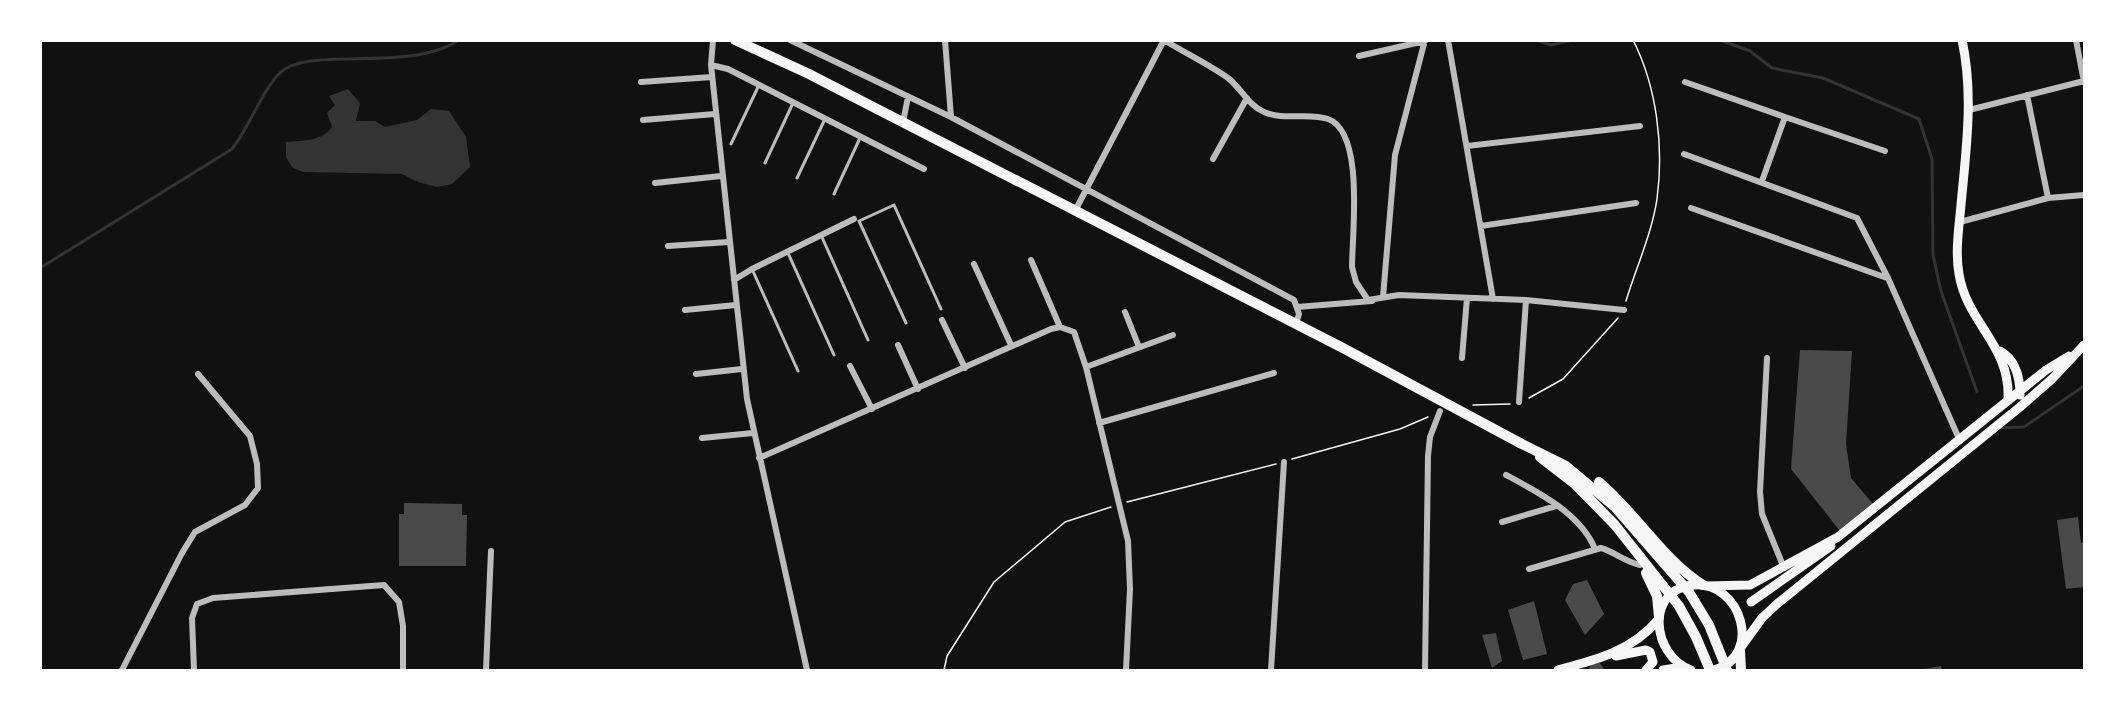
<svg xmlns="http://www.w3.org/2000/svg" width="2125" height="711" font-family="Manrope,sans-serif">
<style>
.water{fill:#333}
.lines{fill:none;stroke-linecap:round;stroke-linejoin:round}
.stream{stroke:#333;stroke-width:3}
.building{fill:#4a4a4a}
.path{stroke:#f5f5f5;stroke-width:1.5}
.service{stroke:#bcbcbc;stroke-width:3}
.minor{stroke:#bcbcbc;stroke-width:6}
.secondary{stroke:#f5f5f5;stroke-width:9}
.primary{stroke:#f5f5f5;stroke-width:10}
.trunk{stroke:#f5f5f5;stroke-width:10}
</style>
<rect width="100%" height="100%" fill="#111"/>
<path class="water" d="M 348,89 L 360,103 L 356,121 L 375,121 L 385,127 L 417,120 L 431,109 L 449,111 L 466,137 L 470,167 L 452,184 L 437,187 L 418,182 L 402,174 L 303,172 L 293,168 L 286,157 L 286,142 C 303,140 321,142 332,127 L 327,113 L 335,105 L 329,96 Z"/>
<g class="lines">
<path class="stream" d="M 1536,40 L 1551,45 L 1573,40
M 1720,40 L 1750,51 L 1772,68 L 1823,78 L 1919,119 L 1932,159 L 1933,255 L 1941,291 L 1977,392
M 40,268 L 232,149 C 249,128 263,88 281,72 C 309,46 410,73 459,40
M 1997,428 L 2024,427 L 2084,386"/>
</g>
<path class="building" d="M 1800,350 L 1852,351 L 1846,444 L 1851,478 L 1873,504 L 1840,531 L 1791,469 Z
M 404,503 L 462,504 L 462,515 L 467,515 L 466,566 L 399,566 L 399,514 L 404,514 Z
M 2078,517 L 2081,543 L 2084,542 L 2084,587 L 2066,589 L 2057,520 Z
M 1587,580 L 1604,614 L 1585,635 L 1565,600 L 1573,584 Z
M 1534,601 L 1547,654 L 1523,660 L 1508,610 Z
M 1496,633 L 1502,661 L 1492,668 L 1482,635 Z
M 1599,662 L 1604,669 L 1616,670 L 1588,670 L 1592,664 Z
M 1941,666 L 1942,670 L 1924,670 L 1924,669 Z"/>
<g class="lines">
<path class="path" d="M 1626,301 C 1636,268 1652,233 1657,199 C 1664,147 1657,87 1633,40
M 1529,398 L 1563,379 L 1618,318
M 1473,405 L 1510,404
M 1292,459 L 1400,429 L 1428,417
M 1127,502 L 1276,464
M 944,670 L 947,656 L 994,582 L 1065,522 L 1111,507"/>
<path class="service" d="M 731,144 L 759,85
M 765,163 L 793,103
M 797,178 L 825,119
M 834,194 L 860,138
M 859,221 L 894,205 L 941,309
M 859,221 L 906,323
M 821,235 L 868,340
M 788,253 L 834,355
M 752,269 L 798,371"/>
<path class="minor" d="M 713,40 L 711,65 L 747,399 L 807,670
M 790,40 L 951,117 L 1294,300 L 1299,314 L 1296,324
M 945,40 L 951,117
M 1164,40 C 1185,53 1208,64 1228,78 C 1241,88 1249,106 1264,112 C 1284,121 1308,112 1328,119 C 1365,132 1352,235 1352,267 L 1356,282 L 1368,300 L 1399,295 L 1526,300 L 1624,310
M 1448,40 L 1493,299
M 2076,40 L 2084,82
M 1359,56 L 1425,41
M 711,65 L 728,69 L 924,169
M 641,82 L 712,77
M 1685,82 L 1785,117 L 1762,181
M 2027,95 L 2048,198
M 1969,110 L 2084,81
M 1785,117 L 1885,151
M 643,120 L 715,114
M 903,122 L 908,97
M 1467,146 L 1640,126
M 1684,154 L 1857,218 L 1888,278 L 1960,441
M 1213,159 L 1247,98
M 655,183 L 721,176
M 1691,208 L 1887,278
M 1075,211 L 1164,40
M 1960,222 L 2048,198 L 2084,195
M 1481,226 L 1636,203
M 668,246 L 729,242
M 1031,260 L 1060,327
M 974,264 L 1011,345
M 734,280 L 752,269 L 854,219
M 1383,297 L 1395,155 L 1425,40
M 1297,307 L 1372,301
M 685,310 L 736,305
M 1125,312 L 1139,347
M 942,320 L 965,368
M 898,345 L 918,389
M 1462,358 L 1467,298
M 1767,358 L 1760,492 L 1762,514 L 1784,568
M 850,366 L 872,409
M 1086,367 L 1173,335
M 696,374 L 742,369
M 1519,402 L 1526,300
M 1099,423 L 1274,373
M 702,438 L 753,433
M 759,458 L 1051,329 L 1060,327 L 1074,332 L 1086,367 L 1128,541 L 1130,589 L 1126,670
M 1506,475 C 1538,492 1581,514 1595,549
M 1502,522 L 1556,506
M 1529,569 L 1601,548 C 1615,552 1623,561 1640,565
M 122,670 L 182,553 L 195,532 L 245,505 L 258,488 L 257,464 L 250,436 L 198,374
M 194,670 L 192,618 L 197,604 L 213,598 L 384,585 L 399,602 L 403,626 L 403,670
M 486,670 L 491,551
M 1271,670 L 1284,462
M 1425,670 L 1428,456 L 1430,437 L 1440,411"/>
<path class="secondary" d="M 1962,40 C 1974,95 1966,150 1961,205 C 1959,227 1955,252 1959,274 C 1967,324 2011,345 2008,400
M 2000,351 C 2016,360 2020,377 2020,395
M 1706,586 L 1750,585 L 1838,537 L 2046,370 L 2069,356
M 1751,602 L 1831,546
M 1741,647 L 1762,618 L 1777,604 L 2020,407 L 2052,379 L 2084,345
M 1616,656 L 1646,650 L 1650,652 L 1653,662 L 1646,670
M 1558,670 C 1596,660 1632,651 1658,620
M 1663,670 L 1683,667
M 1691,670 C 1652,656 1644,589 1694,585 C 1741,581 1764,656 1714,670"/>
<path class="primary" d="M 735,40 L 807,73 L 1341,347 L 1520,443"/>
<path class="trunk" d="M 1520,443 L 1566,466 L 1615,507 L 1689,592 L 1709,625 L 1727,670
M 1540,457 L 1575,484 L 1615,525 L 1679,606 L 1696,637 L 1710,670
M 1599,482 C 1636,513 1662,559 1703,585
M 1646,573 L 1657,596 L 1659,617
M 1740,651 L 1741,670"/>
</g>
<rect width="2125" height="711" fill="none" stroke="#ffffff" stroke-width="84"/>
</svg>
